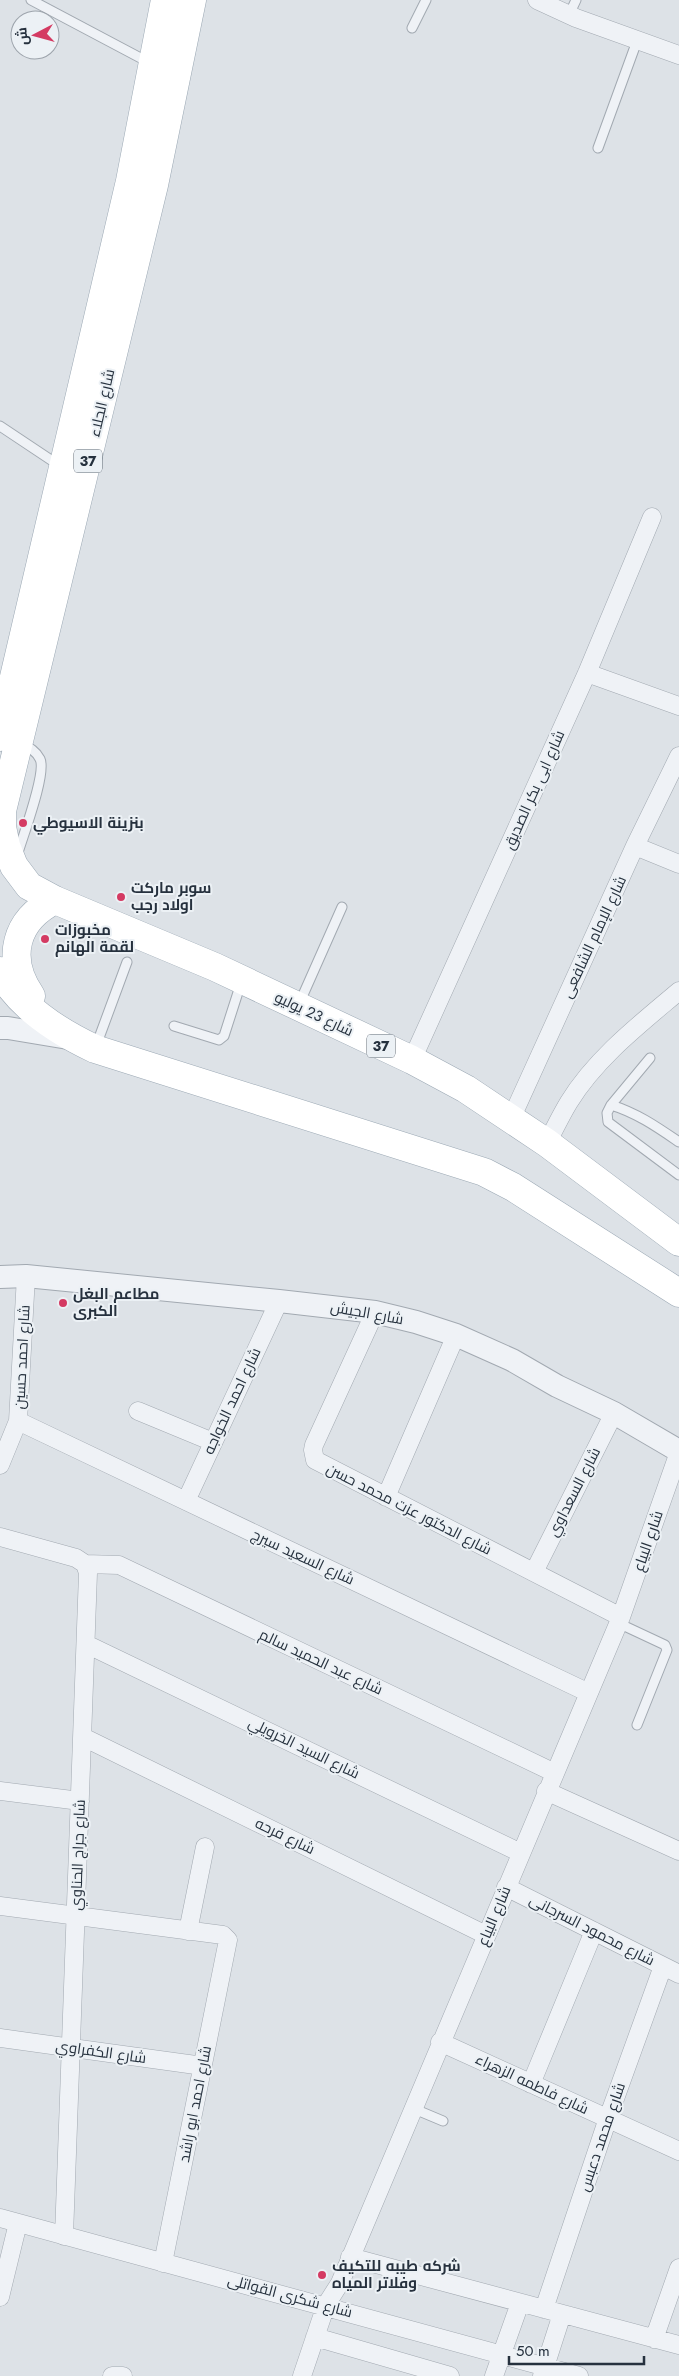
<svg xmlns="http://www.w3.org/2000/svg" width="679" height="2376" font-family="Jost,Cairo,sans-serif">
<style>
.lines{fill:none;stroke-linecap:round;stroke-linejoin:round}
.service-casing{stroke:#a2a9b1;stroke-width:11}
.minor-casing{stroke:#a2a9b1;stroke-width:19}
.tertiary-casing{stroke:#a2a9b1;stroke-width:24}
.primary-casing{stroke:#9ba8b4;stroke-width:29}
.service{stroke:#eff2f6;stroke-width:9}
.minor{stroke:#eff2f6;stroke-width:18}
.tertiary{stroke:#eff2f6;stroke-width:22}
.primary{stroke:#fff;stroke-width:28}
.poi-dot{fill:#d43a62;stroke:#ecf1f5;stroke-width:2}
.labels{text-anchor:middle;stroke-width:4;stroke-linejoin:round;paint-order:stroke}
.shield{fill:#ecf1f5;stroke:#616b75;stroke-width:1}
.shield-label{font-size:14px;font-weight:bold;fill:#26313e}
.street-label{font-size:15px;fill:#26313e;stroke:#ecf1f5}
.poi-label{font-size:15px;font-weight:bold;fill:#26313e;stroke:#ecf1f5;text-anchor:start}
</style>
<rect width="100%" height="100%" fill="#dde2e7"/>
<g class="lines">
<g class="service-casing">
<path id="service" d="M 31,0 L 150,63
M 569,15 L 576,0
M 412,28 L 426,0
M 598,148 L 637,41
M 0,426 L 60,466
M 17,856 C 22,838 47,773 40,759 C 36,751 30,748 22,744
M 299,1004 L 342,907
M 174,1026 L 219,1040 L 224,1036 L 241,983
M 96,1046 L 127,962
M 650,1058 L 611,1105 L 607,1113 L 608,1122 L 679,1175
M 611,1105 C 637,1113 657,1127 679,1142
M 618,1623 L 665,1645 L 667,1650 L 637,1725
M 412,2108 L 443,2121"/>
</g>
<g class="minor-casing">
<path id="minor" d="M 537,0 L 576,18 L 679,55
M 587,673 L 679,706
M 635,846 L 679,864
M 412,1060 L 587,673 L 652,517
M 511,1119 L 635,846 L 679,756
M 547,1143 C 554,1130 561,1115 569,1102 C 596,1058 640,1024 679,991
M 375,1312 L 314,1445 L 313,1450 L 315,1460 L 621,1617
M 138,1411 L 213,1442
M 18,1421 L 589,1693
M 0,1465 L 18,1421 L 26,1276
M 386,1497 L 456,1335
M 186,1501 L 279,1301
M 0,1537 L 76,1558 L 85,1564 L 88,1573 L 64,2236
M 85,1564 L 119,1565 L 555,1773
M 534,1572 L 614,1413
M 86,1644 L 521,1853
M 83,1737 L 486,1935
M 0,1791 L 80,1801
M 546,1791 L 679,1851
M 506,1887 L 679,1974
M 0,1906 L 223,1935 L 228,1940 L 163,2263
M 188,1931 L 205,1847
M 0,2038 L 203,2066
M 440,2042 L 679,2151
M 531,2084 L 594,1931
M 0,2218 L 579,2376
M 350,2257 L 679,2345
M 0,2297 L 18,2223
M 544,2309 L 608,2118 L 663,1966
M 315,2337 L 450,2376
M 654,2339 L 679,2268
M 112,2376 L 123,2376
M 302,2376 L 326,2305 L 340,2283 L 621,1617 L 679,1452
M 494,2376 L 520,2303
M 542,2376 L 562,2314"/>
</g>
<g class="tertiary-casing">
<path id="tertiary" d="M 0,1028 L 8,1028 L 68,1038
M 0,1277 L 26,1276 L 279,1301 L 375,1312 L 416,1322 L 456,1335 L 512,1360 L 557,1386 L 614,1413 L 679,1451"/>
</g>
<g class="primary-casing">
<path id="primary" d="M 192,0 L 154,185 L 2,811 L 2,827 L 6,846 L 14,866 L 29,886 L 55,900 L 215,967 L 412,1060 L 466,1089 L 547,1143 L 679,1242
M 0,737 L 130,181 L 165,0
M 0,971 C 19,1007 59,1032 95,1049 L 484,1172 L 513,1187 L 679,1293
M 31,996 C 5,958 15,920 55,900"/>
</g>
<use href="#service" class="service"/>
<use href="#minor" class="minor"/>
<use href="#tertiary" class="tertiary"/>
<use href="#primary" class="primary"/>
</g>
<g class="poi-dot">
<circle cx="23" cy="823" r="5"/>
<circle cx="121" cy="897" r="5"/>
<circle cx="45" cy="939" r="5"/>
<circle cx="63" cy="1303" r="5"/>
<circle cx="322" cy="2275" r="5"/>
</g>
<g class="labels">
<g class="shield">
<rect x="74" y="449.5" width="28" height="23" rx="4"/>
<rect x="367" y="1034.5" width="28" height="23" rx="4"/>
</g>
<g class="shield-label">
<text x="88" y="466">37</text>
<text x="381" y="1051">37</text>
</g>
<g class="street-label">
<text transform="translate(102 403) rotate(-77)" y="5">شارع الجلاء</text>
<text transform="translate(534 790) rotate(-66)" y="5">شارع ابى بكر الصديق</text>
<text transform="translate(594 937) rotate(-65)" y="5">شارع الإمام الشافعى</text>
<text transform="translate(314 1014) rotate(25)" y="5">شارع 23 يوليو</text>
<text transform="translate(367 1313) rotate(10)" y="5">شارع الجيش</text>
<text transform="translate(22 1357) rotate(-87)" y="5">شارع احمد حسين</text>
<text transform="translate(232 1401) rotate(-65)" y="5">شارع احمد الخواجه</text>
<text transform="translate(574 1492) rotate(-63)" y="5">شارع السعداوي</text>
<text transform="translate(409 1509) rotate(27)" y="5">شارع الدكتور عزت محمد حسن</text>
<text transform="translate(648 1541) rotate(-71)" y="5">شارع البياع</text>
<text transform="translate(303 1557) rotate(25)" y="5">شارع السعيد سيرج</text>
<text transform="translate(321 1662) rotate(25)" y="5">شارع عبد الحميد سالم</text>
<text transform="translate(304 1748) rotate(26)" y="5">شارع السيد الخرويلي</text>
<text transform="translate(285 1836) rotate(26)" y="5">شارع فرحه</text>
<text transform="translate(78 1855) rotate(-88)" y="5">شارع جراج الحناوي</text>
<text transform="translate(494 1916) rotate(-67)" y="5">شارع البياع</text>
<text transform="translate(592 1930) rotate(27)" y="5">شارع محمود السرجانى</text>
<text transform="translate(101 2052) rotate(8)" y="5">شارع الكفراوي</text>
<text transform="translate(532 2084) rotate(25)" y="5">شارع فاطمه الزهراء</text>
<text transform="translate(195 2104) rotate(-79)" y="5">شارع احمد ابو راشد</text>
<text transform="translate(602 2137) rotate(-71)" y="5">شارع محمد دعبس</text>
<text transform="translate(290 2296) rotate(15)" y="5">شارع شكرى القواتلى</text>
</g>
<g class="poi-label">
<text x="33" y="828">بنزينة الاسيوطي</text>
<text x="131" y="893">سوبر ماركت<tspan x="131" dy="17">اولاد رجب</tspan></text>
<text x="55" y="935">مخبوزات<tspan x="55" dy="17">لقمة الهانم</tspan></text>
<text x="73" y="1299">مطاعم البغل<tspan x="73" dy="17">الكبرى</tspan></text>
<text x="332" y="2271">شركه طيبه للتكيف<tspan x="332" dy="17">وفلاتر المياه</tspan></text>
</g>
</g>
<g transform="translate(35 35) rotate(264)"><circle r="24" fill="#ecf1f5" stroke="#9da4ac"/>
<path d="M0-4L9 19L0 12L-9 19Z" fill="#d43a62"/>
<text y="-8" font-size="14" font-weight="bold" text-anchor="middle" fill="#26313e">ش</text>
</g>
<path d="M509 2356v8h135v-8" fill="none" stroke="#26313e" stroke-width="2.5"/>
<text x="516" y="2356" font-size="15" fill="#26313e" stroke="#ecf1f5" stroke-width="4" paint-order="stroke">50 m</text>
</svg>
